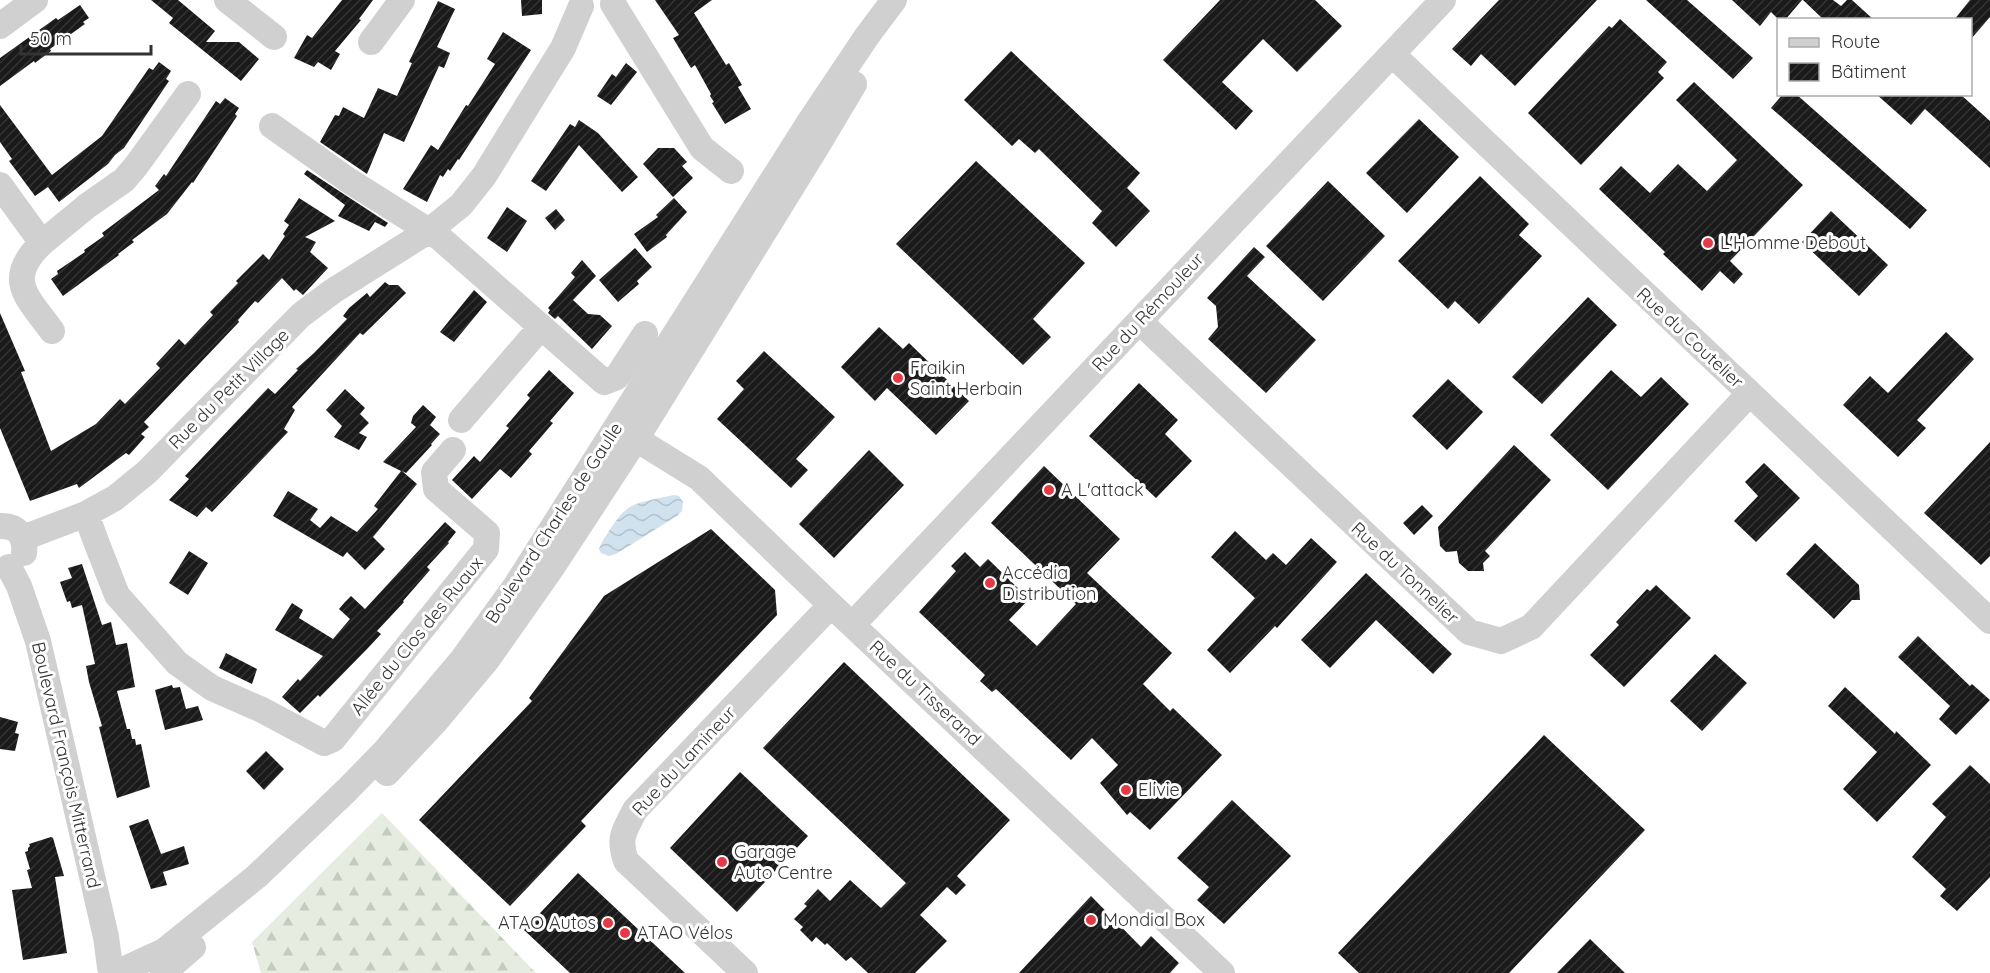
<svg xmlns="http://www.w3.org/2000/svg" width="1990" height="973" font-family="Quicksand,sans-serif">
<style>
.forest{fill:url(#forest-firs)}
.water{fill:url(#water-waves)}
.building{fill:url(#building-hatch)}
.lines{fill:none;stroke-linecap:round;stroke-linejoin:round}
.minor{stroke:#d0d0d0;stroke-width:26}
.poi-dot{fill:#e63946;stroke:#fff;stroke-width:2}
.labels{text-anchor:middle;stroke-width:6;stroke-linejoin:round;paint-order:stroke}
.poi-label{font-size:18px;fill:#333;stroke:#fff;text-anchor:start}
.street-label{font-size:18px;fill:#333;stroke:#fff}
</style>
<defs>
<pattern id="forest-firs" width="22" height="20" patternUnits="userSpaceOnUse" patternTransform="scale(1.5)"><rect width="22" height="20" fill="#e6ecdf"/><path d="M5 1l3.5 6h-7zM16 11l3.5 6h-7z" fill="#c6cbc0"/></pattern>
<pattern id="water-waves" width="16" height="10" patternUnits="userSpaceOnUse" patternTransform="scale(1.5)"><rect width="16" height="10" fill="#cfe2ee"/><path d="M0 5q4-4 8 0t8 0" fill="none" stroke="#b2c2cd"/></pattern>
<pattern id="building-hatch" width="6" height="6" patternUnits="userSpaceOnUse" patternTransform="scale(1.5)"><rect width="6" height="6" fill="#1a1a1a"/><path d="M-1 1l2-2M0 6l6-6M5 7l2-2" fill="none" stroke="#333"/></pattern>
</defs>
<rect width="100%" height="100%" fill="#fff"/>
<path class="forest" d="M 382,813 L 536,973 L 261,973 L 252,942 Z"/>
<path class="water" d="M 674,495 L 679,496 L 683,502 L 682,511 L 677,516 L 616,554 L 609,556 L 601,553 L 599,549 L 601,544 C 627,502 626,505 674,495 Z"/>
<path class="building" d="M 151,0 L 178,0 L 215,31 L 206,42 L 239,42 L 259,59 L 241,81 L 169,23 L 173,18 Z
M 342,0 L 373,0 L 359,19 L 361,20 L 335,51 L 340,54 L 331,70 L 318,62 L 314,67 L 294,58 L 307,35 L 312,38 Z
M 521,0 L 542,0 L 542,14 L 522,16 Z
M 655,0 L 712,0 L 694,13 L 726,65 L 729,63 L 742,85 L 738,87 L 751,109 L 725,124 L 712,103 L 714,102 L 710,96 L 711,94 L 695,65 L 691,68 L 673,38 L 679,35 Z
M 1220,0 L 1315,0 L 1342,26 L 1297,72 L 1263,39 L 1222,82 L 1253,111 L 1236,130 L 1163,60 Z
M 1499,0 L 1597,0 L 1515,86 L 1481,54 L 1471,66 L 1452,49 Z
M 1646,0 L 1687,0 L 1753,58 L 1733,79 Z
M 1732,0 L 1802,0 L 1785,20 L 1779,20 L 1771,12 L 1760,26 Z
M 1803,0 L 1833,0 L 1841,6 L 1847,0 L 1852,0 L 1874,20 L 1824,20 Z
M 1970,0 L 1990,0 L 1990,17 L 1971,39 L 1971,20 L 1954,20 Z
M 438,1 L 455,9 L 437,47 L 450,53 L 444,68 L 439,66 L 404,142 L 384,133 L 367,174 L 320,142 L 335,115 L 339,116 L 343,107 L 364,118 L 378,88 L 397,96 L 412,63 L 409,62 Z
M 80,5 L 89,18 L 83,22 L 85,24 L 50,49 L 51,51 L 35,63 L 34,61 L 0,86 L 0,58 L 56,18 L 58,20 Z
M 1620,19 L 1667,62 L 1658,72 L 1664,78 L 1581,165 L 1528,113 L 1609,26 L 1612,28 Z
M 503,32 L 531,50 L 459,160 L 458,159 L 450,171 L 448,169 L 443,177 L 440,175 L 427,202 L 403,189 L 431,145 L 438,150 L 466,105 L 468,106 L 495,64 L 487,59 Z
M 1011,51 L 1140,173 L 1127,188 L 1150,211 L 1116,247 L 1092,223 L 1102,211 L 1039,149 L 1035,153 L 1019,139 L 1012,146 L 964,100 Z
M 159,62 L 171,71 L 166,79 L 169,81 L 124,148 L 115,155 L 108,164 L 59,202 L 48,187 L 35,196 L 9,161 L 12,159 L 0,142 L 0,105 L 52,175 L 102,136 L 149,68 L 153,70 Z
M 626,63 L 637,72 L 611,105 L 597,96 L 612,74 L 616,77 Z
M 1694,82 L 1803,185 L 1730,261 L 1743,274 L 1734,284 L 1720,271 L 1702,291 L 1663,254 L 1665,252 L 1599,189 L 1621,166 L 1650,193 L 1678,164 L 1707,191 L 1737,160 L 1676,100 Z
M 1783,94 L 1796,94 L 1927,210 L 1910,229 L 1771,108 Z
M 1876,94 L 1960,94 L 1990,121 L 1990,168 L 1925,109 L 1911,125 Z
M 225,98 L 239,108 L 235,114 L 237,116 L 193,183 L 192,182 L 167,214 L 132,240 L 134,242 L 118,254 L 119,255 L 63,296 L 51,279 L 58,274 L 57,271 L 85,252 L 84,250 L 104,236 L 102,233 L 159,190 L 155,186 L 164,174 L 166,176 L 216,101 L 220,104 Z
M 1419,119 L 1459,157 L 1407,213 L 1366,173 Z
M 579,120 L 598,133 L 638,177 L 622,192 L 579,145 L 546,191 L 531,181 L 570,124 L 575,127 Z
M 658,148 L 674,148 L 687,162 L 682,166 L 693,178 L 673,197 L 643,164 Z
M 976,161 L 1085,263 L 1033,319 L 1051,337 L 1023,365 L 896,244 Z
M 307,170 L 388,223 L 385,227 L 375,222 L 369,231 L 338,216 L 345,205 L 304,174 Z
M 1480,176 L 1529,224 L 1519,235 L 1542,256 L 1479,324 L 1455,301 L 1448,309 L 1398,261 Z
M 1328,181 L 1385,236 L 1323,301 L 1266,246 Z
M 299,198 L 335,221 L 305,237 L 316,242 L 310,252 L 328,268 L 303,295 L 296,289 L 294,291 L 282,278 L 258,303 L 255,301 L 238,320 L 239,322 L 144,422 L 149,427 L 141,434 L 145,437 L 129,455 L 126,453 L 79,488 L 77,484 L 30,501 L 0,428 L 0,313 L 25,371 L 21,372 L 51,451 L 96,424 L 120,399 L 125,404 L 160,368 L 156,364 L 179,339 L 185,345 L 213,315 L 210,312 L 238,283 L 236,281 L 263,254 L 269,260 L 285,236 L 283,234 L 289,225 L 284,221 Z
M 674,198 L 687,212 L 666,235 L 667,237 L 647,252 L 634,234 L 658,217 L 656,215 Z
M 507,207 L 527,221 L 507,252 L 487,238 Z
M 556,209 L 565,220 L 555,230 L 545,218 Z
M 1831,211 L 1888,265 L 1859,296 L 1802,242 Z
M 1254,247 L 1265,257 L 1247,276 L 1316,340 L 1266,393 L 1208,339 L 1218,327 L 1216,306 L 1207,298 Z
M 635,248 L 652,267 L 637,281 L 639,284 L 618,302 L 599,280 Z
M 582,260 L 596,276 L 573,300 L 588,314 L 600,315 L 612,326 L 592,349 L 558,316 L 555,319 L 548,313 L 550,310 L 548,308 L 575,277 L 571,273 Z
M 385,282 L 389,285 L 398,285 L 406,293 L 363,335 L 360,333 L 292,407 L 295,410 L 284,429 L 288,432 L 212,512 L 206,507 L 197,517 L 169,500 L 189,479 L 185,476 L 268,388 L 275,394 L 298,370 L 296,369 L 314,353 L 347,319 L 343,316 L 349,308 L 367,293 L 370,297 Z
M 474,290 L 487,302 L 454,342 L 440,332 Z
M 1588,297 L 1617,325 L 1542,404 L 1512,377 Z
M 879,327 L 903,349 L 909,343 L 969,401 L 936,435 L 887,388 L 875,401 L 841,367 Z
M 1946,332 L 1974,359 L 1917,420 L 1926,428 L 1898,457 L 1843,405 L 1870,376 L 1888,393 Z
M 764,351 L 835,417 L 796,459 L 808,470 L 791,488 L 717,419 L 744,389 L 736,381 Z
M 549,370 L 574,393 L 550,421 L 553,423 L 529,451 L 532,454 L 511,478 L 500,469 L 472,499 L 452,480 L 474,456 L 480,462 L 509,428 L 506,426 L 530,398 L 527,395 Z
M 1611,370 L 1641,397 L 1661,377 L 1689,404 L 1608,490 L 1550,435 Z
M 1448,379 L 1483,412 L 1447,450 L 1412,416 Z
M 1139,383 L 1178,420 L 1165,434 L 1192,461 L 1156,498 L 1089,436 Z
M 345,389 L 365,408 L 360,414 L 369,423 L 359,433 L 367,437 L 359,450 L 334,437 L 342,426 L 326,410 Z
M 423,405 L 436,417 L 430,425 L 440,434 L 431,444 L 432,445 L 406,473 L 402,471 L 417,484 L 373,537 L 385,549 L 365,570 L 347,552 L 343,557 L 273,516 L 288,491 L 318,509 L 310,520 L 320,528 L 331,516 L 357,532 L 378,509 L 374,506 L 401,471 L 383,462 L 416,427 L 411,423 L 413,416 Z
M 1990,442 L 1990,556 L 1981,565 L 1924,513 Z
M 1514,445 L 1551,480 L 1485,551 L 1490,556 L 1483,563 L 1484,571 L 1468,571 L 1459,563 L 1457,551 L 1446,552 L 1440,546 L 1438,527 Z
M 869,450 L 904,485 L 834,558 L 799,524 Z
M 1764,463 L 1800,498 L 1756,542 L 1734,521 L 1758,496 L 1745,482 Z
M 1044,466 L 1120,539 L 1087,573 L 1172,653 L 1143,684 L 1170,711 L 1173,708 L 1222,755 L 1150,830 L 1130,812 L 1127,815 L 1100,783 L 1118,765 L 1092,738 L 1071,760 L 996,689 L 992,692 L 980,681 L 985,675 L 919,612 L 956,571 L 951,566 L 965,552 L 980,567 L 988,559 L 1029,599 L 1009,620 L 1037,646 L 1076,604 L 991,523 Z
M 1422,505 L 1433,516 L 1414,535 L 1403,523 Z
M 445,522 L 456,532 L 448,542 L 449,543 L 427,567 L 430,570 L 403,601 L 404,602 L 377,631 L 381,634 L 368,648 L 320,697 L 318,695 L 300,713 L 282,697 L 298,679 L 300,681 L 323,656 L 275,630 L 292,603 L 303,610 L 299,618 L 333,639 L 350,619 L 339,609 L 345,602 L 351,596 L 365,609 Z
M 711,529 L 775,590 L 777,615 L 581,821 L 586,826 L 510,906 L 419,820 L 532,701 L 529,698 L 604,596 Z
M 1235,531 L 1266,560 L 1273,553 L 1286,565 L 1311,538 L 1337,562 L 1277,628 L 1275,626 L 1230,673 L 1207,650 L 1255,598 L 1211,557 Z
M 1815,543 L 1859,585 L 1860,600 L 1852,600 L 1834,619 L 1786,574 Z
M 189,551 L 208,563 L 188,595 L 169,583 Z
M 82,564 L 102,625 L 111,622 L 116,645 L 127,643 L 135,687 L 117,691 L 127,729 L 130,729 L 132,739 L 135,739 L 136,745 L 141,744 L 150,787 L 117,798 L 99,727 L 102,726 L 89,682 L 86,666 L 95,664 L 82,605 L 72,608 L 70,601 L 67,602 L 60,582 L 72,578 L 68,568 Z
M 1366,573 L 1452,654 L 1433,674 L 1376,620 L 1330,668 L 1301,640 Z
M 1656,585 L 1691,618 L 1624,687 L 1590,655 L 1619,625 L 1616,622 L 1647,589 L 1650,591 Z
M 1918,636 L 1970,686 L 1972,684 L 1990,700 L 1956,735 L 1939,719 L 1950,706 L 1898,657 Z
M 226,653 L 257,669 L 252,684 L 219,668 Z
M 1715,654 L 1747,683 L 1702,731 L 1670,701 Z
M 844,662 L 1010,820 L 957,876 L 966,885 L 956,895 L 947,887 L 920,915 L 947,941 L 915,973 L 868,973 L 851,957 L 846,961 L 827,943 L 825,945 L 816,937 L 812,942 L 800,930 L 803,927 L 794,919 L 807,906 L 804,904 L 818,889 L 830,901 L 850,880 L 881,908 L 906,883 L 763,748 Z
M 172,685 L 173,688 L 180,687 L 186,709 L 198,706 L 203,720 L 165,730 L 155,690 Z
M 1845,687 L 1895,734 L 1896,731 L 1931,765 L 1877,822 L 1843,789 L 1877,752 L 1828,706 Z
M 0,717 L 18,722 L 15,733 L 19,734 L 15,751 L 0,749 Z
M 1544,735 L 1645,830 L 1509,973 L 1359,973 L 1338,953 Z
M 266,751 L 284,769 L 264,790 L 246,771 Z
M 1970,765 L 1990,784 L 1990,877 L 1957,911 L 1940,896 L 1946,889 L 1912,857 L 1946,817 L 1932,804 Z
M 740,772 L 808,836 L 737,912 L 670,848 Z
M 1232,800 L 1291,856 L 1224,924 L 1197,900 L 1209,887 L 1177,858 Z
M 148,819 L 161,854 L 184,846 L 189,864 L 163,872 L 167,885 L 151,889 L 129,826 Z
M 51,837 L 53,838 L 64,876 L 55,877 L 67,953 L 23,960 L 12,890 L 32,888 L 27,870 L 30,869 L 25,852 L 28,851 L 28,848 L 30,846 L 29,844 Z
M 578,873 L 685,973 L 570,973 L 524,930 Z
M 1091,896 L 1141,947 L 1151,936 L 1179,963 L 1170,973 L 1019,973 Z
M 1590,939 L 1625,973 L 1557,973 Z"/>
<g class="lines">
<path class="minor" d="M 227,0 L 274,37
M 613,4 L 702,148 L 731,171
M 0,26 L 35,0
M 371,42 L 402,0
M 1392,54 L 1990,621
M 272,126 L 348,180 L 440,238 L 604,382 L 617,377 L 645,334
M 0,185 L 42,243 L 87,206 L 124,180 L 136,166 L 188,94
M 42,243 C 4,279 27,297 52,331
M 1140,322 L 1469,632 L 1501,641 L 1531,627 L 1749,394
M 461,420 L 541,327
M 623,431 L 699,478 L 831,605 L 1222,973
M 86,514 L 97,544 L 117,595 L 177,663 L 212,688 L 262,710 L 324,743 L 333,739 L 486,549 L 487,533 L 436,489 L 434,472 L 453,450
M 0,526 C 17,525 26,536 24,553
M 23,538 L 86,514 L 115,498 L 147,472 L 301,315 L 333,291 L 430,230 L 461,205 L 484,176 L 563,48 L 581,6
M 9,567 L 19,586 L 38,641 L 106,937 L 110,967
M 853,624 L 1443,0
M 387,773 L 436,721 L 487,660 L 553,566 L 636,439 L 819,143 L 854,84
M 127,968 L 164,951 L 257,876 L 347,790 L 386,750 L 462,660 L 515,587 L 810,121 L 867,36 L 894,0
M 163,973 L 193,947
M 745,973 L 626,861 C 618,837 624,832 635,810 L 831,605"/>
</g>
<g class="poi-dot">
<circle cx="1708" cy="243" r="6"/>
<circle cx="898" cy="378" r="6"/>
<circle cx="1049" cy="490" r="6"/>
<circle cx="990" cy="583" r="6"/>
<circle cx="1126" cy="790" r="6"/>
<circle cx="722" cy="862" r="6"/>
<circle cx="1091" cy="920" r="6"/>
<circle cx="608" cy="923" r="6"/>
<circle cx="625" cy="933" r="6"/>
</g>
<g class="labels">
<g class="poi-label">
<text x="1720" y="249">L'Homme Debout</text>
<text x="910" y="374">Fraikin<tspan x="910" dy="21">Saint Herbain</tspan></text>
<text x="1061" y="496">A L'attack</text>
<text x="1002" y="579">Accédia<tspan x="1002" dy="21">Distribution</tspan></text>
<text x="1138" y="796">Elivie</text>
<text x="734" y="858">Garage<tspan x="734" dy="21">Auto Centre</tspan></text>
<text x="1103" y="926">Mondial Box</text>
<text x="596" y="929" text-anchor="end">ATAO Autos</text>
<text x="637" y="939">ATAO Vélos</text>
</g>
<g class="street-label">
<text transform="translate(1148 312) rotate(-47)" y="6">Rue du Rémouleur</text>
<text transform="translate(1690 338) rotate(43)" y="6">Rue du Coutelier</text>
<text transform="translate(229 389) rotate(-45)" y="6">Rue du Petit Village</text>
<text transform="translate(554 523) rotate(-57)" y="6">Boulevard Charles de Gaulle</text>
<text transform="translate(1405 573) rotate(43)" y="6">Rue du Tonnelier</text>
<text transform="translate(417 636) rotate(-51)" y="6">Allée du Clos des Ruaux</text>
<text transform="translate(925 693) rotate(43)" y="6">Rue du Tisserand</text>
<text transform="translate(684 761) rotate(-47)" y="6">Rue du Lamineur</text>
<text transform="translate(66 765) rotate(77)" y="6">Boulevard François Mitterrand</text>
</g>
</g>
<rect x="1777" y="18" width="195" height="78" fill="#ffffff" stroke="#adadad" stroke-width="1.5"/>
<rect x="1789" y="38" width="30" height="9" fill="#d0d0d0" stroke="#adadad" stroke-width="1.5"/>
<text x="1831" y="48" font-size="18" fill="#333333">Route</text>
<rect x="1789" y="63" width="30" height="18" fill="url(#building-hatch)" stroke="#adadad" stroke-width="1.5"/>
<text x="1831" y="78" font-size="18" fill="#333333">Bâtiment</text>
<path d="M21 45v9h130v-9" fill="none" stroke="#333333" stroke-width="3"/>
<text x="30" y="45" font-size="18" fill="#333333" stroke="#ffffff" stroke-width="4.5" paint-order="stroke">50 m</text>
</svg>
